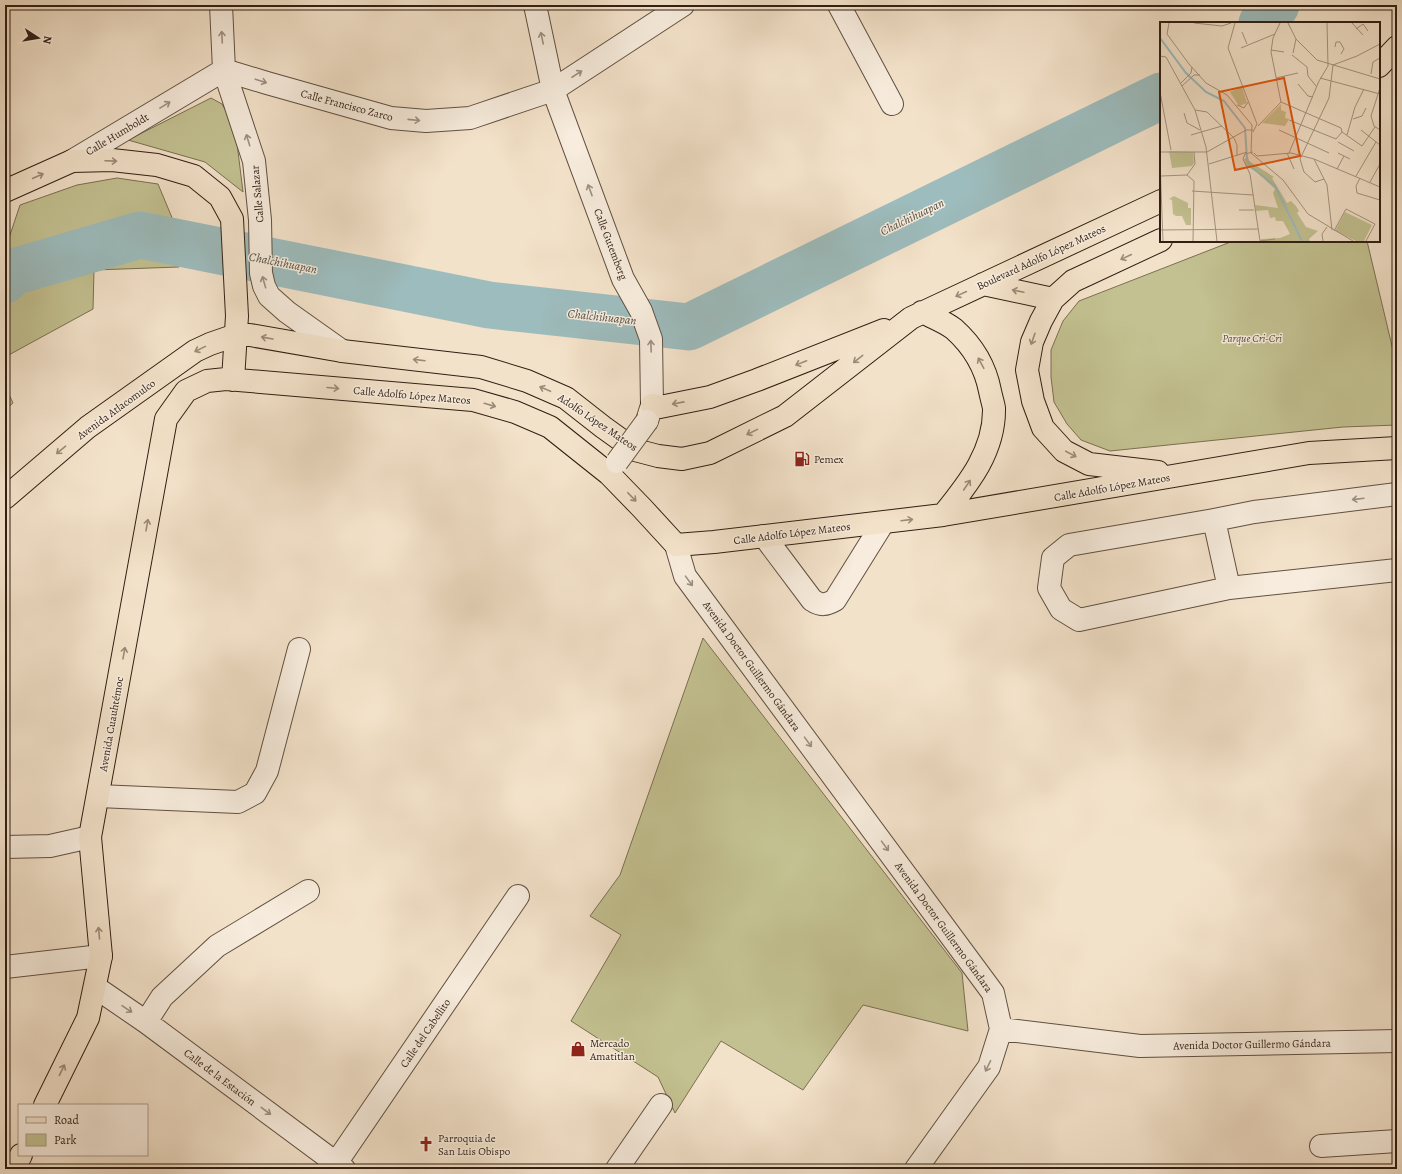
<svg xmlns="http://www.w3.org/2000/svg" width="1402" height="1174" font-family="Alegreya,serif">
<style>
.green{fill:#c3c191;stroke:#7a7052}
.lines{fill:none;stroke-linecap:round;stroke-linejoin:round}
.river{stroke:#9dbcbd;stroke-width:47}
.minor-casing{stroke:#615041;stroke-width:24}
.major-casing{stroke:#301f13;stroke-width:24}
.minor{stroke:#f7ecdd;stroke-width:22}
.major{stroke:#f3e2ca;stroke-width:22}
.minor-bridge-casing{stroke:#615041;stroke-width:24;stroke-linecap:butt}
.minor-bridge{stroke:#f7ecdd;stroke-width:22}
.oneway{stroke:#9d9082}
.oneway2{stroke:#9b8a78}
.labels{text-anchor:middle;stroke-width:3;stroke-linejoin:round;paint-order:stroke}
.street-label{font-size:11px;fill:#301f13;stroke:#f7ecdd}
.park-label{font-size:11px;font-style:italic;fill:#5c5039;stroke:#f7ecdd}
.poi-label{font-size:11px;fill:#301f13;stroke:#f7ecdd;text-anchor:start}
.water-label{font-size:12px;font-style:italic;fill:#514e46;stroke:#f7ecdd}
.inset-river{fill:none;stroke:#9dbcbd;stroke-width:2}
.inset-road{fill:none;stroke:#a59481;stroke-width:1}
.view{fill:#df560c;fill-opacity:0.15;stroke:#df560c;stroke-width:2}
.inset-edge{fill:none;stroke:#301f13;stroke-width:2}
</style>
<rect width="100%" height="100%" fill="#f3e2ca"/>
<filter id="stains"><feTurbulence type="fractalNoise" baseFrequency=".005" numOctaves="4"/><feColorMatrix values="0 0 0 0 .2 0 0 0 0 .09 0 0 0 0 .02 0 0 0 .5 -.17"/></filter>
<radialGradient id="worn" r=".72"><stop offset=".6" stop-color="#630" stop-opacity="0"/><stop offset="1" stop-color="#630" stop-opacity=".3"/></radialGradient>
<path class="green" d="M 211,98 L 222,104 L 235,127 L 243,192 L 205,162 L 128,140 Z
M 117,178 L 158,184 L 178,232 L 179,267 L 94,270 L 93,309 L 5,357 L 5,245 L 7,244 L 20,205 L 77,185 Z
M 1233,241 L 1367,241 L 1397,367 L 1397,425 L 1343,427 L 1110,451 L 1081,440 L 1067,424 L 1054,402 L 1051,377 L 1051,350 L 1063,321 L 1079,301 Z
M 5,386 L 13,403 L 5,410 Z
M 703,638 L 962,973 L 968,1031 L 863,1005 L 803,1090 L 721,1041 L 675,1113 L 658,1077 L 571,1021 L 621,935 L 590,916 L 620,875 Z"/>
<g class="lines">
<path class="river" d="M 1262,23 L 1276,5
M 5,280 L 13,272 L 140,235 L 489,305 L 689,327 L 1161,96"/>
<g class="minor-casing">
<path id="minor" d="M 221,5 L 224,70 L 254,161 L 260,220 L 261,273 L 264,286 L 269,296 L 287,312 L 342,351
M 535,5 L 553,90 L 623,279 L 641,311 L 651,339 L 652,405 L 647,421
M 839,5 L 892,104
M 224,70 L 267,83 L 391,118 L 426,121 L 470,118 L 553,90 L 683,5
M 72,161 L 224,70
M 1397,494 L 1254,512 L 1214,520 L 1069,545 L 1053,558 L 1049,588 L 1061,609 L 1079,620 L 1229,588 L 1397,570
M 1214,520 L 1229,588
M 764,536 L 812,600 C 821,606 826,605 835,600 L 883,523
M 676,545 L 685,576 L 993,993 L 1001,1029 L 989,1067 L 916,1169
M 98,796 L 238,802 L 255,793 L 267,771 L 299,649
M 5,847 L 50,846 L 90,837
M 5,967 L 101,956
M 95,987 L 146,1022 L 344,1169
M 146,1022 L 162,997 L 217,946 L 308,891
M 1001,1029 L 1140,1046 L 1397,1041
M 1321,1146 L 1397,1141
M 332,1169 L 518,896
M 617,1169 L 661,1105"/>
</g>
<g class="major-casing">
<path id="major" d="M 1379,66 L 1397,47
M 5,191 L 72,161 L 112,160 L 157,165 L 194,176 L 220,197 L 232,219 L 237,316 L 233,380
M 983,284 L 1053,299
M 922,312 C 932,317 945,322 954,329 C 973,346 985,365 990,391 C 991,396 993,403 994,408 C 995,451 968,484 943,515
M 652,405 L 660,407 L 710,397 L 757,380 L 884,330
M 1158,472 L 1089,464 L 1064,451 L 1043,428 L 1033,401 L 1027,370 L 1032,342 L 1041,321 L 1053,299 L 1073,281 L 1161,240
M 5,498 L 88,427 L 195,351 L 210,344 L 236,335 L 250,335 L 342,351 L 481,367 L 527,381 L 566,398 L 603,427 L 635,450 L 658,456 L 682,459 L 710,453 L 785,416 L 911,318 L 1161,201
M 45,1105 L 88,1018 L 101,956 L 90,837 L 166,419 L 186,391 L 207,381 L 226,379 L 473,400 L 515,412 L 550,427 L 609,474 L 642,508 L 676,545 L 714,542 L 943,515 L 1309,453 L 1397,448
M 14,1169 L 21,1155"/>
</g>
<use href="#minor" class="minor"/>
<use href="#major" class="major"/>
<g class="minor-bridge-casing">
<path id="minor-bridge" d="M 617,462 L 647,421"/>
</g>
<use href="#minor-bridge" class="minor-bridge"/>
</g>
<defs><path id="oneway-shaft" d="M-6 0H5M1.5-3L5.5 0L1.5 3" fill="none" stroke-width="1.6" stroke-linecap="round" stroke-linejoin="round"/></defs>
<g class="oneway">
<use href="#oneway-shaft" transform="translate(222 37) rotate(-93)"/>
<use href="#oneway-shaft" transform="translate(542 38) rotate(-102)"/>
<use href="#oneway-shaft" transform="translate(577 74) rotate(-33)"/>
<use href="#oneway-shaft" transform="translate(261 81) rotate(18)"/>
<use href="#oneway-shaft" transform="translate(165 105) rotate(-31)"/>
<use href="#oneway-shaft" transform="translate(414 120) rotate(6)"/>
<use href="#oneway-shaft" transform="translate(248 140) rotate(-107)"/>
<use href="#oneway-shaft" transform="translate(590 190) rotate(-110)"/>
<use href="#oneway-shaft" transform="translate(264 282) rotate(-106)"/>
<use href="#oneway-shaft" transform="translate(651 346) rotate(-92)"/>
<use href="#oneway-shaft" transform="translate(1358 499) rotate(173)"/>
<use href="#oneway-shaft" transform="translate(689 581) rotate(54)"/>
<use href="#oneway-shaft" transform="translate(808 742) rotate(54)"/>
<use href="#oneway-shaft" transform="translate(885 846) rotate(54)"/>
<use href="#oneway-shaft" transform="translate(127 1009) rotate(34)"/>
<use href="#oneway-shaft" transform="translate(988 1066) rotate(116)"/>
<use href="#oneway-shaft" transform="translate(266 1111) rotate(37)"/>
</g>
<g class="oneway2">
<use href="#oneway-shaft" transform="translate(111 161) rotate(2)"/>
<use href="#oneway-shaft" transform="translate(38 176) rotate(-24)"/>
<use href="#oneway-shaft" transform="translate(1126 257) rotate(155)"/>
<use href="#oneway-shaft" transform="translate(1018 291) rotate(-168)"/>
<use href="#oneway-shaft" transform="translate(961 294) rotate(155)"/>
<use href="#oneway-shaft" transform="translate(267 338) rotate(-170)"/>
<use href="#oneway-shaft" transform="translate(1033 339) rotate(109)"/>
<use href="#oneway-shaft" transform="translate(200 349) rotate(154)"/>
<use href="#oneway-shaft" transform="translate(858 359) rotate(142)"/>
<use href="#oneway-shaft" transform="translate(419 360) rotate(-173)"/>
<use href="#oneway-shaft" transform="translate(801 363) rotate(158)"/>
<use href="#oneway-shaft" transform="translate(981 363) rotate(-118)"/>
<use href="#oneway-shaft" transform="translate(333 388) rotate(5)"/>
<use href="#oneway-shaft" transform="translate(545 389) rotate(-157)"/>
<use href="#oneway-shaft" transform="translate(678 403) rotate(169)"/>
<use href="#oneway-shaft" transform="translate(490 405) rotate(16)"/>
<use href="#oneway-shaft" transform="translate(752 432) rotate(154)"/>
<use href="#oneway-shaft" transform="translate(61 450) rotate(140)"/>
<use href="#oneway-shaft" transform="translate(1071 454) rotate(28)"/>
<use href="#oneway-shaft" transform="translate(967 485) rotate(-56)"/>
<use href="#oneway-shaft" transform="translate(632 497) rotate(46)"/>
<use href="#oneway-shaft" transform="translate(907 520) rotate(-7)"/>
<use href="#oneway-shaft" transform="translate(147 525) rotate(-80)"/>
<use href="#oneway-shaft" transform="translate(124 653) rotate(-80)"/>
<use href="#oneway-shaft" transform="translate(99 933) rotate(-95)"/>
<use href="#oneway-shaft" transform="translate(62 1070) rotate(-64)"/>
</g>
<defs>
<g id="fuel-bare" transform="scale(1.2)"><path d="M-5.5-6h7V0h2V4h1.3V-2.5L3-4.5l.8-.8L6-3V5H2.5V1h-1V6h-7ZM-4.2-4.7v3.2H.2V-4.7Z" fill="#8f2418" stroke="#f7ecdd" stroke-width="2.5" paint-order="stroke"/></g>
<g id="shop-bare" transform="scale(1.2)"><path d="M-5-2.5h2.3a2.7 3.5 0 0 1 5.4 0H5L5.5 6h-11ZM-1.5-2.5h3a1.5 2.3 0 0 0-3 0Z" fill="#8f2418" stroke="#f7ecdd" stroke-width="2.5" paint-order="stroke"/></g>
<g id="church-bare" transform="scale(1.2)"><path d="M-1.2-6h2.4v3.5h3.3v2.4h-3.3V6h-2.4V-.1h-3.3v-2.4h3.3Z" fill="#8f2418" stroke="#f7ecdd" stroke-width="2.5" paint-order="stroke"/></g>
</defs>
<g fill-rule="evenodd">
<use href="#fuel-bare" x="802" y="459"/>
<use href="#shop-bare" x="578" y="1049"/>
<use href="#church-bare" x="426" y="1144"/>
</g>
<g class="labels">
<g class="street-label">
<text transform="translate(347 105) rotate(15)" y="4">Calle Francisco Zarco</text>
<text transform="translate(117 134) rotate(-31)" y="4">Calle Humboldt</text>
<text transform="translate(257 194) rotate(-95)" y="4">Calle Salazar</text>
<text transform="translate(611 244) rotate(69)" y="4">Calle Gutemberg</text>
<text transform="translate(1041 257) rotate(-25)" y="4">Boulevard Adolfo López Mateos</text>
<text transform="translate(412 395) rotate(5)" y="4">Calle Adolfo López Mateos</text>
<text transform="translate(116 409) rotate(-36)" y="4">Avenida Atlacomulco</text>
<text transform="translate(598 422) rotate(34)" y="4">Adolfo López Mateos</text>
<text transform="translate(1112 487) rotate(-10)" y="4">Calle Adolfo López Mateos</text>
<text transform="translate(792 533) rotate(-7)" y="4">Calle Adolfo López Mateos</text>
<text transform="translate(752 666) rotate(54)" y="4">Avenida Doctor Guillermo Gándara</text>
<text transform="translate(111 724) rotate(-80)" y="4">Avenida Cuauhtémoc</text>
<text transform="translate(944 927) rotate(54)" y="4">Avenida Doctor Guillermo Gándara</text>
<text transform="translate(425 1033) rotate(-56)" y="4">Calle del Cabellito</text>
<text transform="translate(1252 1044) rotate(-1)" y="4">Avenida Doctor Guillermo Gándara</text>
<text transform="translate(220 1077) rotate(37)" y="4">Calle de la Estación</text>
</g>
<g class="park-label">
<text x="1252" y="342">Parque Cri-Cri</text>
</g>
<g class="poi-label">
<text x="814" y="463">Pemex</text>
<text x="590" y="1047">Mercado<tspan x="590" dy="13">Amatitlan</tspan></text>
<text x="438" y="1142">Parroquia de<tspan x="438" dy="13">San Luis Obispo</tspan></text>
</g>
<g class="water-label">
<text transform="translate(912 217) rotate(-26)" y="4">Chalchihuapan</text>
<text transform="translate(283 263) rotate(11)" y="4">Chalchihuapan</text>
<text transform="translate(602 317) rotate(6)" y="4">Chalchihuapan</text>
</g>
</g>
<g transform="translate(1160 22)">
<rect width="220" height="220" fill="#f3e2ca"/>
<path d="M 82,65 L 87,81 L 79,84 L 70,70 ZM 121,82 L 121,88 L 126,90 L 125,96 L 129,97 L 125,104 L 102,101 ZM 9,129 L 33,130 L 34,141 L 32,144 L 12,146 ZM 88,135 L 89,139 L 114,155 L 112,156 L 127,181 L 131,179 L 136,184 L 139,189 L 137,191 L 146,205 L 158,209 L 149,217 L 150,219 L 101,219 L 101,217 L 120,216 L 130,212 L 123,199 L 116,199 L 115,195 L 110,196 L 108,188 L 96,189 L 95,183 L 118,186 L 113,171 L 115,167 L 97,150 L 86,144 L 84,137 ZM 14,174 L 28,181 L 28,186 L 31,186 L 31,203 L 26,203 L 22,194 L 16,194 L 13,192 L 12,178 L 9,177 ZM 185,190 L 212,203 L 204,219 L 196,219 L 175,209 Z" fill="#c3c191"/>
<path class="inset-river" d="M 0,16 L 26,51 L 46,70 L 64,79 L 85,106 L 87,137 L 90,144 L 115,164 L 142,219"/>
<path class="inset-road" d="M 9,1 L 7,12 L 29,42 L 46,61 L 67,73 L 92,103 L 91,131M 34,1 L 62,4 L 71,1M 75,1 L 68,26 L 97,102 L 93,110M 120,1 L 113,16 L 111,30 L 121,80M 128,1 L 136,17 L 157,38 L 220,57M 192,1 L 203,13M 196,7 L 203,2 L 208,9M 82,10 L 87,22M 175,25 L 176,20 L 180,20 L 184,27 L 181,32M 81,26 L 115,12M 111,28 L 124,30M 133,31 L 136,17M 132,33 L 147,45 L 148,54 L 156,64M 0,34 L 6,35 L 35,88 L 46,125 L 57,219M 211,52 L 213,40 L 220,36M 116,56 L 138,51M 160,56 L 220,72M 20,62 L 31,51 L 32,45M 138,62 L 148,74 L 153,75M 22,64 L 34,53 L 40,53M 220,66 L 211,94 L 214,104 L 220,108M 0,70 L 11,128M 121,80 L 181,106 L 182,110 L 202,124 L 215,105M 77,83 L 84,86 L 88,80M 35,88 L 47,90 L 74,116 L 77,123 L 77,134M 24,91 L 27,101 L 40,108M 193,97 L 202,94 L 206,86M 129,98 L 176,117 L 182,110M 98,104 L 121,80M 119,108 L 169,131M 201,108 L 220,123M 31,113 L 62,104M 187,113 L 195,85 L 204,67M 178,120 L 194,129M 0,130 L 47,130 L 86,108 L 93,108M 93,130 L 85,132 L 83,137 L 90,152 L 100,219M 91,131 L 123,158 L 148,192 L 193,219M 94,131 L 97,134 L 131,131 L 154,137 L 220,165M 127,131 L 134,147M 129,131 L 159,59 L 168,44 L 167,1M 178,131 L 190,137M 154,137 L 167,163 L 172,208M 0,139 L 3,219M 49,142 L 87,130M 177,147 L 184,134M 27,153 L 34,159 L 33,219M 27,153 L 35,142 L 34,130M 1,154 L 27,153M 196,154 L 216,120M 200,156 L 196,164 L 197,171 L 220,178M 164,157 L 155,160 L 144,150 L 140,137 L 169,76 L 173,43 L 197,34 L 220,22M 210,160 L 220,142M 32,169 L 93,173M 79,188 L 94,188M 0,208 L 98,207M 174,209 L 186,187 L 215,202 L 206,219M 100,219 L 115,217M 163,219 L 162,212 L 167,205"/>
<path class="view" d="M 124,56 L 140,134 L 75,148 L 59,70 Z"/>
<rect width="220" height="220" class="inset-edge"/>
</g>
<rect width="1402" height="1174" fill="none" stroke="#f3e2ca" stroke-width="20"/>
<rect x="6" y="6" width="1390" height="1162" fill="none" stroke="#301f13" stroke-width="2"/>
<rect x="10" y="10" width="1382" height="1154" fill="none" stroke="#301f13"/>
<rect x="18" y="1104" width="130" height="52" fill="#f7ecdd" stroke="#a79a8c"/>
<rect x="26" y="1117" width="20" height="6" fill="#f3e2ca" stroke="#a79a8c"/>
<text x="54" y="1124" font-size="12" fill="#301f13">Road</text>
<rect x="26" y="1134" width="20" height="12" fill="#c3c191" stroke="#a79a8c"/>
<text x="54" y="1144" font-size="12" fill="#301f13">Park</text>
<g transform="translate(38 38) rotate(102)" stroke="#f7ecdd" stroke-width="3" paint-order="stroke">
<path d="M0-3L7 15L0 10L-7 15Z" fill="#301f13"/>
<text y="-6" font-size="11" font-weight="bold" text-anchor="middle" fill="#301f13">N</text>
</g>
<rect width="100%" height="100%" filter="url(#stains)"/>
<rect width="100%" height="100%" fill="url(#worn)"/>
</svg>
